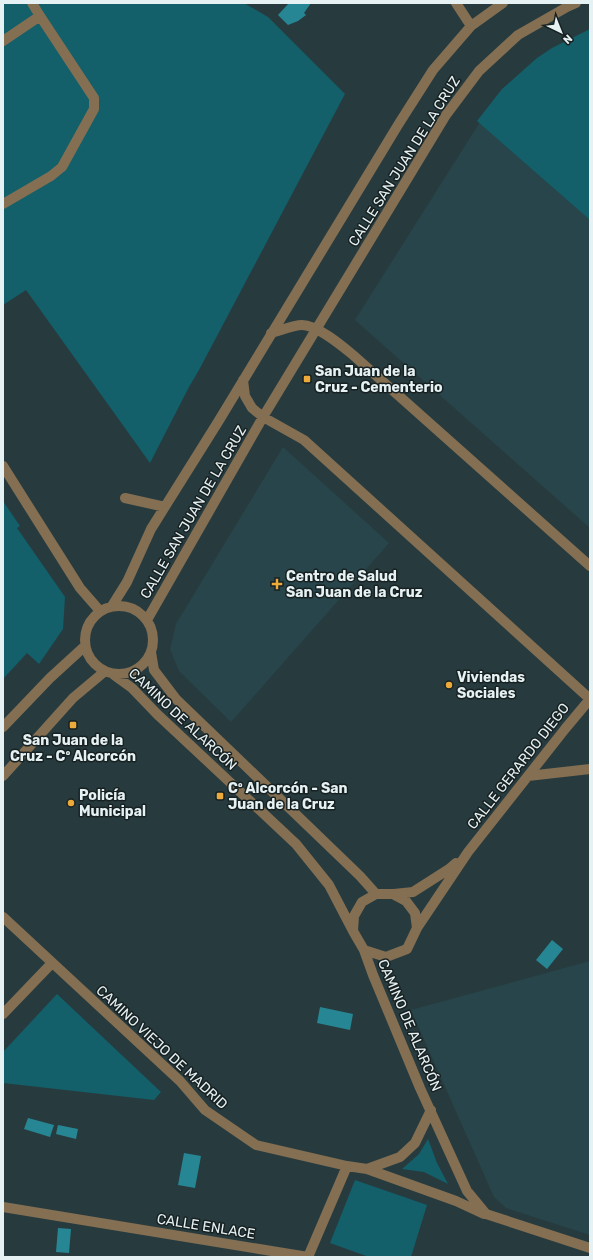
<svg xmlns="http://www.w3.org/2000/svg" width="593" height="1260" font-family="Rubik,sans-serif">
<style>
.built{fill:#27454a}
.green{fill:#135f6a}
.water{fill:#278694}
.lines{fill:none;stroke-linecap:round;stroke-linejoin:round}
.minor{stroke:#846f52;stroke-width:10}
.poi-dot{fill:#ebaa39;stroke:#182122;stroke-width:1.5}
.labels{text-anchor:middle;stroke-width:3;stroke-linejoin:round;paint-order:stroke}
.street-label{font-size:14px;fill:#e5f1f3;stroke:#182122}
.poi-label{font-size:14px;font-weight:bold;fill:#e5f1f3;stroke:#182122;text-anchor:start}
</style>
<rect width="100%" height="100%" fill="#273b3f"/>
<path class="built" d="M 480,122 L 590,219 L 590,528 L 355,320 Z
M 283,447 L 389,543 L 231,722 L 179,671 L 170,649 L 176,624 Z
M 590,961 L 590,1235 L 506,1208 L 494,1197 L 411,1010 Z"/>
<path class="green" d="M 3,3 L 244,3 L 268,17 L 345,94 C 296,186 248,278 199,370 L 189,387 L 150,463 L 26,290 L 3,305 Z
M 590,29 L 590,220 L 477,121 L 502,89 L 537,58 L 552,48 Z
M 3,501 L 20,526 L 17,528 L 65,597 L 63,629 L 39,664 L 27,653 L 3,679 Z
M 57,994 L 161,1092 L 154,1100 L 3,1083 L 3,1052 Z
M 428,1139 L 437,1163 L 448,1184 L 424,1172 L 402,1169 L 419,1154 Z
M 355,1180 L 427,1205 L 411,1257 L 369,1257 L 330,1243 Z"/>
<path class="water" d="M 289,3 L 311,3 L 304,13 L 306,15 L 298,21 L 288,25 L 278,15 Z
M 552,940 L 563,949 L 547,969 L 536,960 Z
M 320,1007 L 353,1014 L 350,1030 L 317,1023 Z
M 28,1118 L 54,1125 L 50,1137 L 24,1129 Z
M 58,1125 L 78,1129 L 76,1139 L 56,1134 Z
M 184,1153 L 201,1156 L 195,1188 L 178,1185 Z
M 58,1228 L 71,1229 L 69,1253 L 56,1252 Z"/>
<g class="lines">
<path class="minor" d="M 32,3 L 40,16
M 456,3 L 471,26
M 3,41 L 40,16 L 94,98 L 94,109 L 62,167 L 51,176 L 3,204
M 271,333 C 279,331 294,325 302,325 C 317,325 341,345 353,355 L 590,566
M 243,380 L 245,396 L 252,408 L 263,417 L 304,440 L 590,699
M 3,466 L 80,588 L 100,611
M 125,498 L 165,507
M 112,606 L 127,582 L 151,529 L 218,422 L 398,125 L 433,70 L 471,26 L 503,3
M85 640a34 34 0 1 1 68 0a34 34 0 1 1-68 0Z
M 147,620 L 263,417 L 446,115 L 479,71 L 518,35 L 567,7 L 576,3
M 151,652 L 154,670 L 176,699 L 360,876 L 376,894
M 114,675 L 132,688 L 157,714 L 296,844 L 329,885 L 353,931 L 364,950 L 373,975 L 420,1088 L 467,1191 L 486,1214 L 590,1248
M 3,727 L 50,678 L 85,646
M 3,776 L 73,698 L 104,672
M 528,776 L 590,769
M 394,894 L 413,892 L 449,869 L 456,863
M 3,917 L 180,1081 L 205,1110 L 256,1145 L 347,1166 L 367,1169 L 456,1201 L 484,1214
M 417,928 L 468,852 L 565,729 L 590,699
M 353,931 L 354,916 L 362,902 L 376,894 L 393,894 L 406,901 L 415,913 L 417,928 L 407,949 L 386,957 L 364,950
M 3,1014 L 52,963
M 367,1169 L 400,1157 L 415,1143 L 431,1110
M 3,1207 L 308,1257 L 347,1166"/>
</g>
<g class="poi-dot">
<rect x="303" y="375" width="8" height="8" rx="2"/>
<path d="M275 578h4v4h4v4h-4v4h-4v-4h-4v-4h4z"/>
<circle cx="449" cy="685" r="4"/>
<rect x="69" y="721" width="8" height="8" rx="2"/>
<rect x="216" y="792" width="8" height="8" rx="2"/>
<circle cx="71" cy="803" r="4"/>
</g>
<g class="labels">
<g class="street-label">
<text transform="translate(404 161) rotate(-58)" y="5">CALLE SAN JUAN DE LA CRUZ</text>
<text transform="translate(193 512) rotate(-60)" y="5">CALLE SAN JUAN DE LA CRUZ</text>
<text transform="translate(183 719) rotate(43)" y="5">CAMINO DE ALARCÓN</text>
<text transform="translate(518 766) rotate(-52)" y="5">CALLE GERARDO DIEGO</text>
<text transform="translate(410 1025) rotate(67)" y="5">CAMINO DE ALARCÓN</text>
<text transform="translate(162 1047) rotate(43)" y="5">CAMINO VIEJO DE MADRID</text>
<text transform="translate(206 1226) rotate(9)" y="5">CALLE ENLACE</text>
</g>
<g class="poi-label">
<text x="315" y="376">San Juan de la<tspan x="315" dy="16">Cruz - Cementerio</tspan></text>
<text x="286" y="581">Centro de Salud<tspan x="286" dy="16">San Juan de la Cruz</tspan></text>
<text x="457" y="682">Viviendas<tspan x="457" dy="16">Sociales</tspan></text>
<text x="73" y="745" text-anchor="middle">San Juan de la<tspan x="73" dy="16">Cruz - Cº Alcorcón</tspan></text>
<text x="228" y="793">Cº Alcorcón - San<tspan x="228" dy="16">Juan de la Cruz</tspan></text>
<text x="79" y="800">Policía<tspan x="79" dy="16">Municipal</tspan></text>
</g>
</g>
<rect width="593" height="1260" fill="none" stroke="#e5f1f3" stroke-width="8"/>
<g transform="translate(561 32) rotate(137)" stroke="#182122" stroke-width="3" paint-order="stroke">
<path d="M0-3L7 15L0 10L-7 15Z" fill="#e5f1f3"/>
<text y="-6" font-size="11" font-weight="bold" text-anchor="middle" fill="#e5f1f3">N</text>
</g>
</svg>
